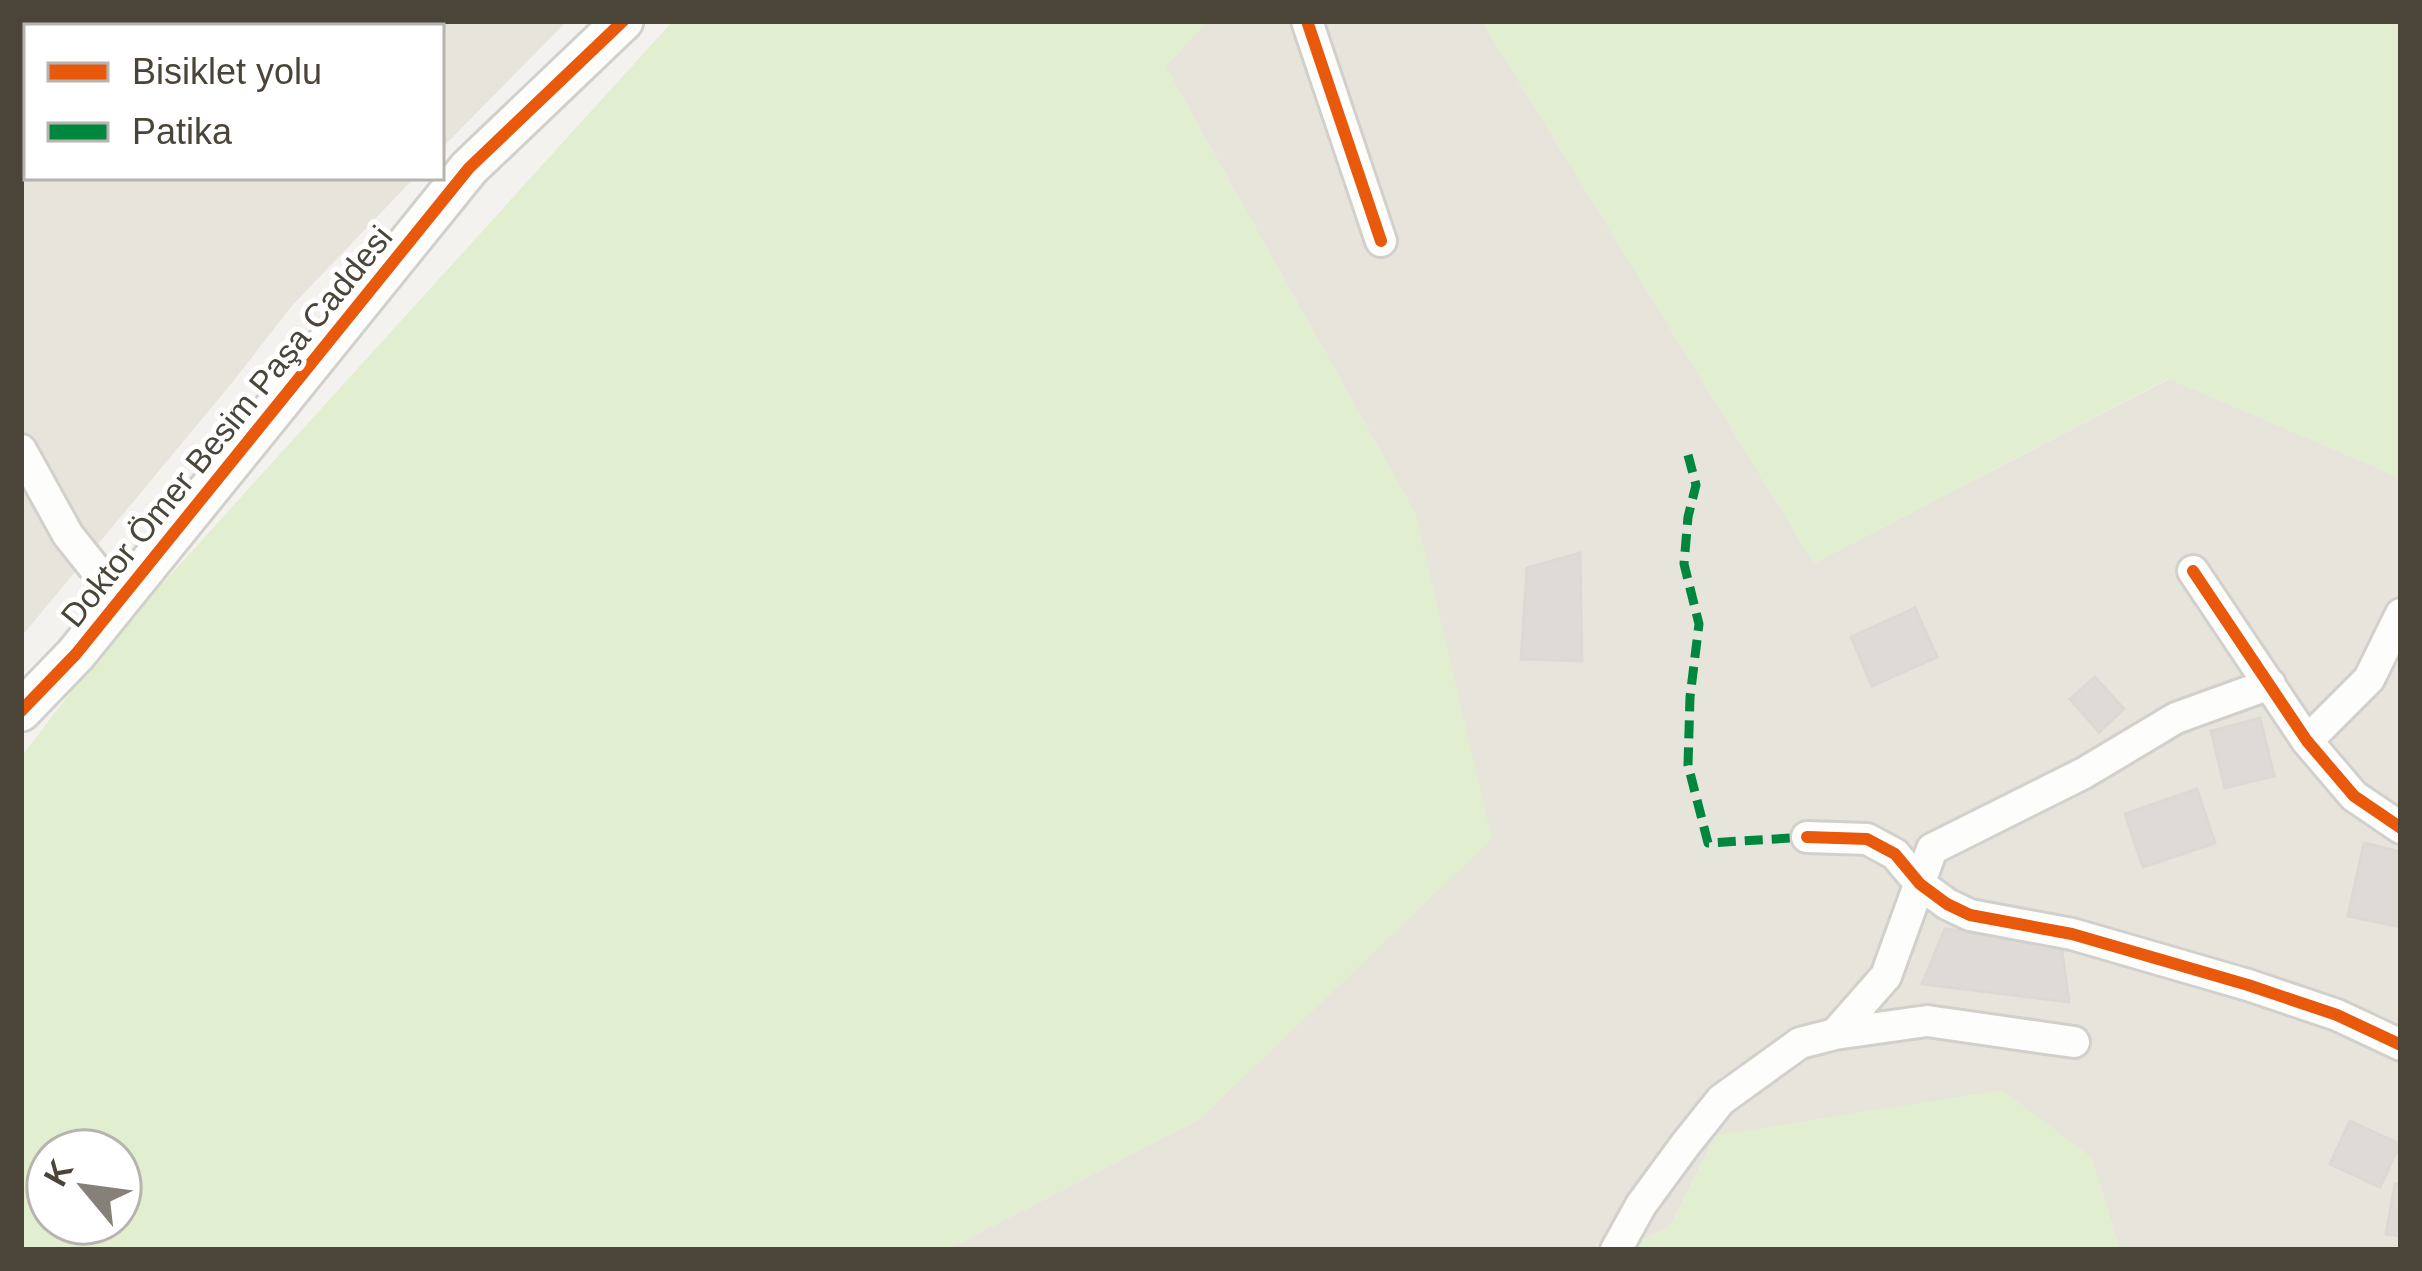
<svg xmlns="http://www.w3.org/2000/svg" width="2422" height="1271" font-family="Helvetica,sans-serif">
<style>
.residential{fill:#e7e4dc}
.green{fill:#e1eecf;fill-rule:evenodd}
.building{fill:#dedbd6;stroke:#dcd9d4;stroke-width:3}
.lines{fill:none;stroke-linecap:round;stroke-linejoin:round}
.minor-casing{stroke:#d2d0cb;stroke-width:36}
.tertiary-casing{stroke:#d2d0cb;stroke-width:45}
.minor{stroke:#fdfdfc;stroke-width:30}
.tertiary{stroke:#fdfdfc;stroke-width:39}
.quiet{stroke:#00873e;stroke-width:9;stroke-dasharray:18 9;stroke-linecap:butt}
.cycleway-casing{stroke:#fff;stroke-width:20}
.cycleway{stroke:#e8590c;stroke-width:12}
.labels{text-anchor:middle;stroke-width:10;stroke-linejoin:round;paint-order:stroke}
.street-label{font-size:33px;fill:#4b4439;stroke:#fff}
</style>
<rect width="100%" height="100%" fill="#f4f2ee"/>
<path class="residential" d="M 21,21 L 567,21 L 441,149 L 441,27 L 27,27 L 27,177 L 415,177 L 291,307 L 231,384 L 21,637 Z
M 1208,21 L 1482,21 L 1814,563 L 2169,379 L 2401,478 L 2401,1250 L 2120,1250 L 2091,1157 L 1716,1135 L 1670,1227 L 1619,1250 L 946,1250 L 1200,1119 L 1416,515 L 1165,66 Z"/>
<path class="green" d="M 673,21 L 1208,21 L 1165,66 L 1416,515 L 1492,839 L 1200,1119 L 946,1250 L 21,1250 L 21,757 L 105,647 ZM 48,1151 L 120,1151 L 120,1223 L 48,1223 Z
M 1482,21 L 2401,21 L 2401,478 L 2168,379 L 1814,563 Z
M 2002,1090 L 2091,1157 L 2120,1250 L 1619,1250 L 1670,1227 L 1716,1135 Z"/>
<path class="building" d="M 1580,553 L 1582,661 L 1521,659 L 1527,568 Z
M 1915,608 L 1937,657 L 1872,686 L 1851,637 Z
M 2095,677 L 2124,709 L 2099,732 L 2070,699 Z
M 2260,718 L 2274,776 L 2225,788 L 2211,731 Z
M 2197,789 L 2215,843 L 2143,867 L 2125,814 Z
M 2364,843 L 2401,852 L 2401,927 L 2348,916 Z
M 1945,929 L 2061,943 L 2069,1002 L 1922,984 Z
M 2350,1121 L 2400,1144 L 2380,1187 L 2330,1164 Z
M 2395,1184 L 2401,1185 L 2401,1236 L 2386,1234 Z"/>
<g class="lines">
<g class="minor-casing">
<path id="minor" d="M 1307,21 L 1381,241
M 21,31 L 27,40
M 21,450 L 68,535 L 120,600
M 2193,571 L 2307,741 L 2354,796 L 2401,828
M 2307,741 L 2369,679 L 2401,614
M 1807,837 L 1867,839 L 1895,854 L 1920,884 L 1947,904 L 1970,915 L 2072,934 L 2248,985 L 2337,1015 L 2401,1045
M 1835,1034 L 1886,976 L 1932,849 L 2084,773 L 2176,718 L 2270,684
M 1616,1250 L 1641,1205 L 1685,1145 L 1721,1100 L 1800,1043 L 1835,1034 L 1927,1021 L 2074,1042"/>
</g>
<g class="tertiary-casing">
<path id="tertiary" d="M 21,711 L 76,654 L 469,168 L 623,21"/>
</g>
<use href="#minor" class="minor"/>
<use href="#tertiary" class="tertiary"/>
<path class="quiet" d="M 1688,455 L 1696,485 L 1688,517 L 1684,564 L 1699,624 L 1690,697 L 1688,765 L 1708,843 L 1807,837"/>
<g class="cycleway-casing">
<path id="cycleway" d="M 1307,21 L 1381,241
M 2193,571 L 2307,741 L 2354,796 L 2401,828
M 21,711 L 76,654 L 469,168 L 623,21
M 1807,837 L 1867,839 L 1895,854 L 1920,884 L 1947,904 L 1970,915 L 2072,934 L 2248,985 L 2337,1015 L 2401,1045"/>
</g>
<use href="#cycleway" class="cycleway"/>
</g>
<g class="labels">
<g class="street-label">
<text transform="translate(226 426) rotate(-51)" y="12">Doktor Ömer Besim Paşa Caddesi</text>
</g>
</g>
<rect width="2422" height="1271" fill="none" stroke="#4b4439" stroke-width="48"/>
<rect x="24" y="24" width="420" height="156" fill="#ffffff" stroke="#b7b4b0" stroke-width="3"/>
<rect x="48" y="63" width="60" height="18" fill="#e8590c" stroke="#b7b4b0" stroke-width="3"/>
<text x="132" y="84" font-size="36" fill="#4b4439">Bisiklet yolu</text>
<rect x="48" y="123" width="60" height="18" fill="#00873e" stroke="#b7b4b0" stroke-width="3"/>
<text x="132" y="144" font-size="36" fill="#4b4439">Patika</text>
<g transform="translate(84 1187) rotate(299)"><circle r="57" fill="#ffffff" stroke="#b7b4b0" stroke-width="3"/>
<path d="M0-9L21 45L0 30L-21 45Z" fill="#868178"/>
<text y="-18" font-size="33" font-weight="bold" text-anchor="middle" fill="#4b4439">K</text>
</g>
</svg>
